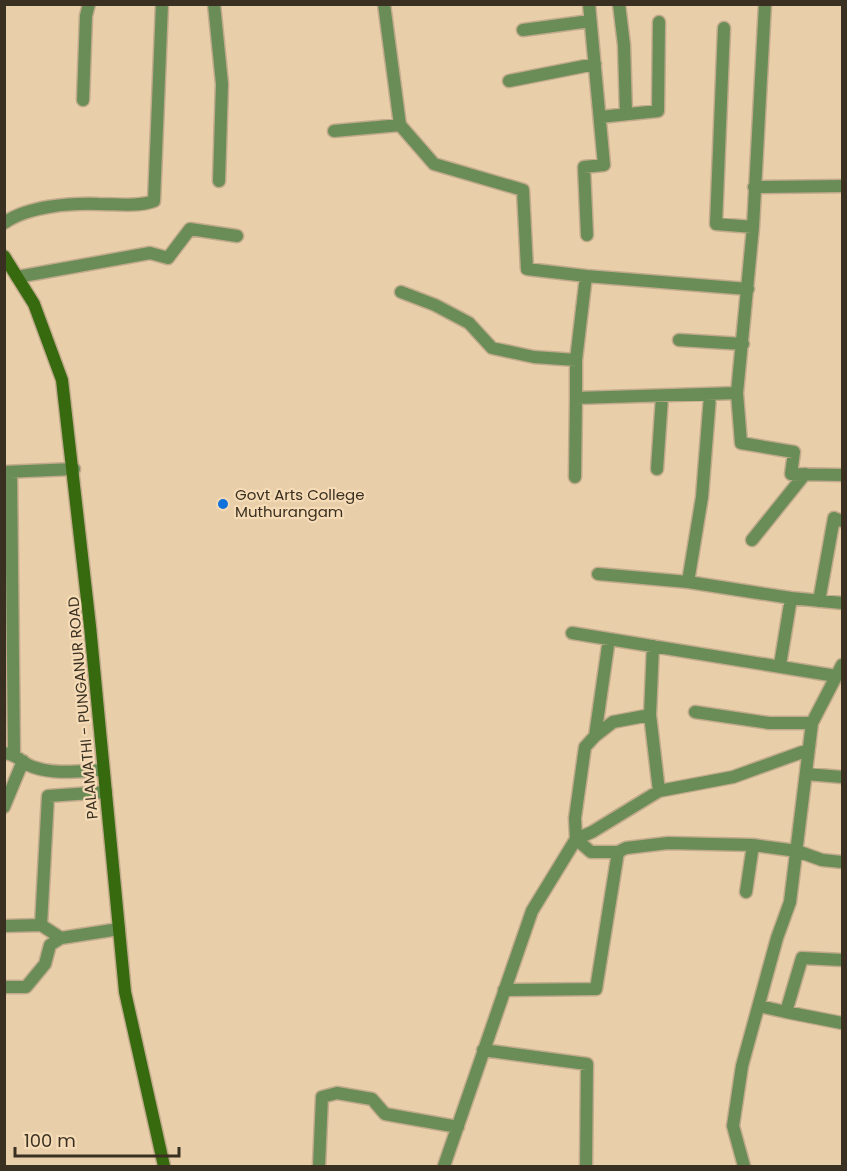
<svg xmlns="http://www.w3.org/2000/svg" width="847" height="1171" font-family="Poppins,sans-serif">
<style>
.lines{fill:none;stroke-linecap:round;stroke-linejoin:round}
.street-casing{stroke:#c2ab8c;stroke-width:15}
.secondary-casing{stroke:#c2ab8c;stroke-width:15}
.street{stroke:#6a8d58;stroke-width:12}
.secondary{stroke:#37690f;stroke-width:12}
.poi-dot{fill:#1073db;stroke:#f6dbb7;stroke-width:2}
.labels{text-anchor:middle;stroke-width:4.5;stroke-linejoin:round;paint-order:stroke}
.poi-label{font-size:15px;fill:#3a3021;stroke:#f6dbb7;text-anchor:start}
.street-label{font-size:15px;fill:#3a3021;stroke:#f6dbb7}
</style>
<rect width="100%" height="100%" fill="#e9ceaa"/>
<g class="lines">
<g class="street-casing">
<path id="street" d="M 214,4 L 222,84 L 219,181
M 384,4 L 400,125 L 434,164 L 523,190 L 527,269 L 586,276
M 619,4 L 624,45 L 626,114
M 765,4 L 753,227 L 737,393 L 741,443 L 794,452 L 791,474 L 842,475
M 724,28 L 716,224 L 753,227
M 523,30 L 590,21
M 509,81 L 595,64
M 83,100 L 86,16 L 89,4
M 600,117 L 658,111 L 659,22
M 334,131 L 400,125
M 754,187 L 842,186
M 4,223 C 28,206 70,203 99,204 C 117,204 137,207 154,201 L 162,4
M 587,235 L 584,167 L 604,165 L 589,4
M 17,277 L 150,253 L 168,258 L 190,229 L 237,236
M 401,292 L 435,305 L 469,323 L 492,348 L 534,357 L 576,360
M 679,340 L 743,344
M 737,393 L 576,398 L 576,360 L 586,276 L 748,289
M 710,396 L 702,497 L 688,582 L 791,598 L 842,603
M 657,469 L 662,397
M 4,472 L 74,469
M 11,472 L 14,753
M 575,477 L 576,398
M 752,540 L 805,474
M 598,574 L 688,582
M 819,601 L 834,518 L 842,521
M 572,633 L 836,676
M 653,646 L 650,715 L 659,791 L 733,777 L 808,750
M 780,665 L 791,598
M 695,712 L 769,723 L 812,723
M 595,736 L 609,639
M 4,753 C 18,754 21,763 33,767 C 56,775 80,771 103,770
M 806,774 L 842,777
M 659,791 L 592,832 L 576,839 L 591,852 L 618,852 L 626,848 L 668,843 L 753,845 L 797,851 L 822,860 L 842,862
M 4,807 L 23,761
M 746,892 L 753,845
M 4,926 L 41,925
M 61,938 L 41,925 L 48,796 L 106,792
M 4,987 L 26,987 L 45,964 L 50,945 L 61,938 L 119,929
M 504,990 L 596,989 L 618,852
M 759,1006 L 786,1012 L 802,958 L 842,960
M 786,1012 L 842,1023
M 483,1050 L 587,1064 L 586,1166
M 319,1166 L 322,1097 L 337,1093 L 372,1099 L 385,1114 L 458,1127
M 444,1166 L 532,911 L 576,839 L 575,818 L 585,747 L 595,736 L 613,722 L 650,715
M 744,1166 L 733,1126 L 742,1066 L 777,938 L 790,902 L 812,723 L 842,665"/>
</g>
<g class="secondary-casing">
<path id="secondary" d="M 4,256 L 34,304 L 62,380 L 90,626 L 125,992 L 164,1166"/>
</g>
<use href="#street" class="street"/>
<use href="#secondary" class="secondary"/>
</g>
<circle class="poi-dot" cx="223" cy="504" r="6"/>
<g class="labels">
<g class="poi-label">
<text x="235" y="500">Govt Arts College<tspan x="235" dy="17">Muthurangam</tspan></text>
</g>
<g class="street-label">
<text transform="translate(83 708) rotate(-95)" y="5">PALAMATHI - PUNGANUR ROAD</text>
</g>
</g>
<rect width="847" height="1171" fill="none" stroke="#3a3021" stroke-width="12"/>
<path d="M15 1147v9h164v-9" fill="none" stroke="#3a3021" stroke-width="3"/>
<text x="24" y="1147" font-size="18" fill="#3a3021" stroke="#f6dbb7" stroke-width="4.5" paint-order="stroke">100 m</text>
</svg>
